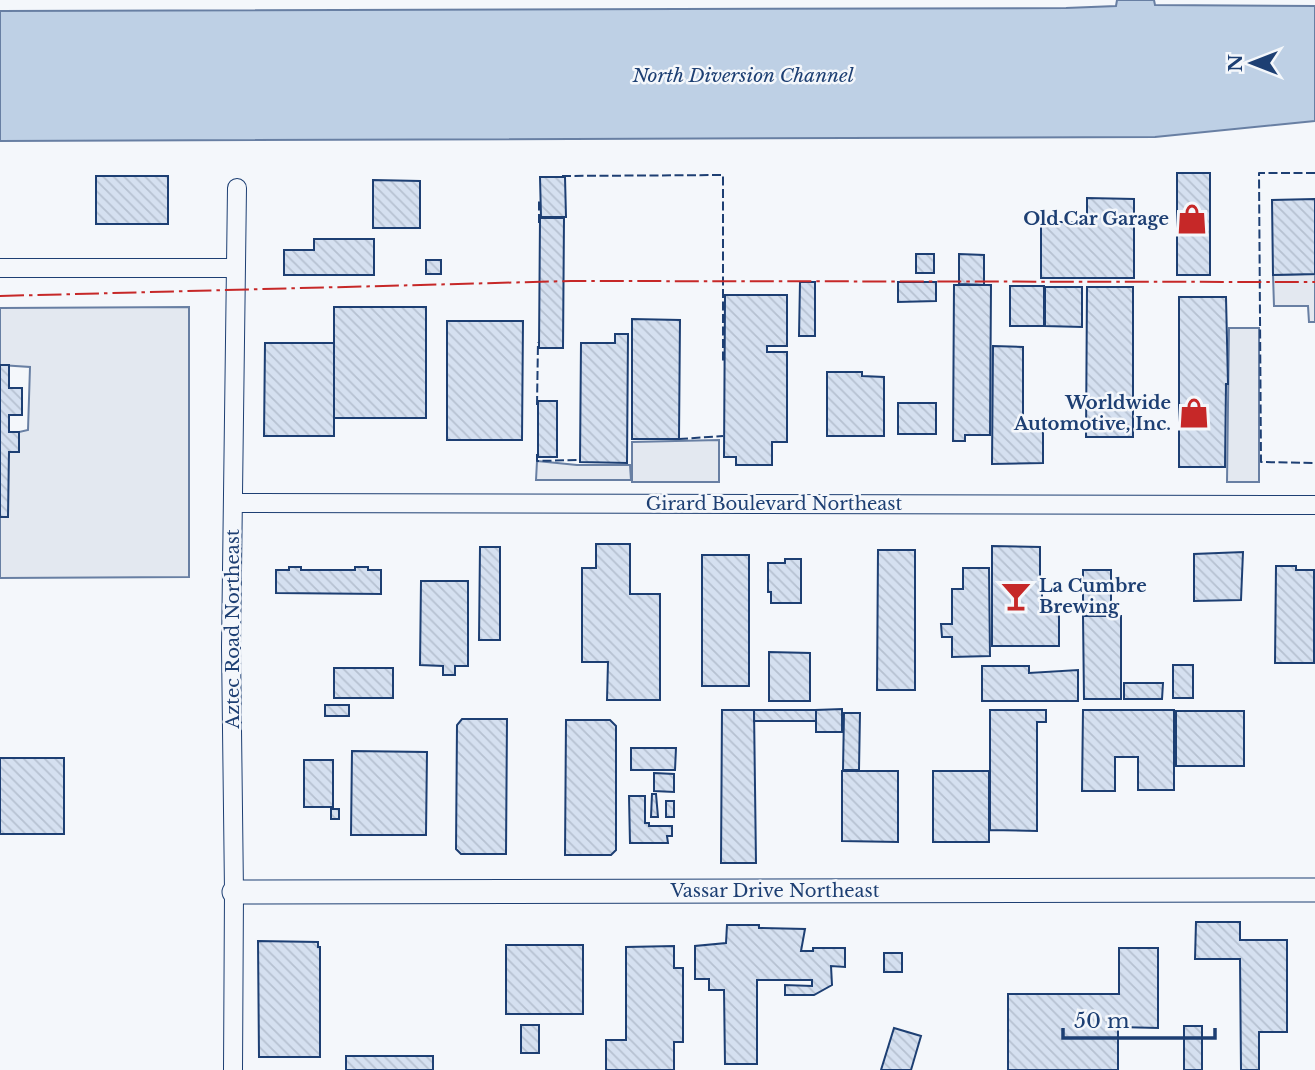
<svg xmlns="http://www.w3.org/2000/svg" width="1315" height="1070" font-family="'Libre Baskerville',serif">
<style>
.parking{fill:#e3e8f0;stroke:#687fa3;stroke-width:2}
.water{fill:#bed0e5;stroke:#687fa3;stroke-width:2}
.building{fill:url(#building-back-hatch);stroke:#1d3f73;stroke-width:2}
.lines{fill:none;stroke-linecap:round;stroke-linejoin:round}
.minor-casing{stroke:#1d3f73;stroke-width:20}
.tertiary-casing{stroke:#1d3f73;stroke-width:25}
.minor{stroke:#f4f7fb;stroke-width:18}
.tertiary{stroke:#f4f7fb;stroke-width:23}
.fence{stroke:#1d3f73;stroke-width:2;stroke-dasharray:9 3.5;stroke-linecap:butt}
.power{stroke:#c62828;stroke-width:2;stroke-dasharray:24 5 3.5 5;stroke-linecap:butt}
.labels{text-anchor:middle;stroke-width:5;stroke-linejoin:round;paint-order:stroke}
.poi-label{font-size:18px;font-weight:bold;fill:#1d3f73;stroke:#f4f7fb;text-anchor:end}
.street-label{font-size:18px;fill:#1d3f73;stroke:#f4f7fb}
.water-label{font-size:19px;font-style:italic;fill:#1d3f73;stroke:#f4f7fb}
</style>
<defs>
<pattern id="building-back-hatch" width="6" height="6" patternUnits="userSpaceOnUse" patternTransform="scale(1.75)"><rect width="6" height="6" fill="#d5e0f0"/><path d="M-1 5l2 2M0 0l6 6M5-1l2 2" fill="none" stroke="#b6c1d1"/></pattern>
</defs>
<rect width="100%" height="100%" fill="#f4f7fb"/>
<path class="parking" d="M 1315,274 L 1315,322 L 1309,322 L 1308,306 L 1274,306 L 1273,275 Z
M 189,307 L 189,577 L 0,578 L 0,513 L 9,452 L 19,452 L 19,432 L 28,430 L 30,367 L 0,365 L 0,308 Z
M 1229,328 L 1259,328 L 1259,482 L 1227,482 Z
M 719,440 L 719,482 L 632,482 L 632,442 Z
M 537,461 L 577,465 L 630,465 L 631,480 L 536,480 Z"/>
<path class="water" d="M 1117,0 L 1154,0 L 1155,5 L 1315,6 L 1315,121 L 1155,137 L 0,141 L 0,11 L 1066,8 L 1116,6 Z"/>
<path class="building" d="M 1177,173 L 1210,173 L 1210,275 L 1177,275 Z
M 96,176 L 168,176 L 168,224 L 96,224 Z
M 540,177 L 565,177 L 566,217 L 541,217 Z
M 373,180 L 420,181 L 420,228 L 373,228 Z
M 1087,198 L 1134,199 L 1134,278 L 1041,278 L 1041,222 L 1087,222 Z
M 1315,199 L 1315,274 L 1273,275 L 1272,200 Z
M 540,218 L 564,218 L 563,348 L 539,348 Z
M 314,239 L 374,239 L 374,275 L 284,275 L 284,250 L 314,250 Z
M 916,254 L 934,254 L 934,273 L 916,273 Z
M 959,254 L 984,255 L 984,285 L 959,284 Z
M 426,260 L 441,260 L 441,274 L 426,274 Z
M 800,282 L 815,282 L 815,336 L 799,336 Z
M 898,282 L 936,282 L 936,301 L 898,302 Z
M 954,285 L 991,285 L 990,435 L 965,435 L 965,441 L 953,441 Z
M 1010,286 L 1044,286 L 1044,326 L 1010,326 Z
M 1045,287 L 1082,287 L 1082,327 L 1045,326 Z
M 1087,287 L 1133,287 L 1133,437 L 1086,437 Z
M 725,295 L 787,295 L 787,346 L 767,346 L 767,352 L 787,352 L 787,442 L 772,442 L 772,465 L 736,465 L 736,457 L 724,457 Z
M 1179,297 L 1226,297 L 1228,384 L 1226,384 L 1225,467 L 1179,467 Z
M 334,307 L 426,307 L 426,418 L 334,418 Z
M 632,319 L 680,320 L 679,439 L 632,439 Z
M 447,321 L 523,321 L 522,440 L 447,440 Z
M 615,334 L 628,334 L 627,463 L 580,462 L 581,343 L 615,343 Z
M 265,343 L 334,343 L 334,436 L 264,436 Z
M 993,346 L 1023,347 L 1023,430 L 1043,430 L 1043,463 L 992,464 Z
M 0,365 L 9,365 L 9,388 L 22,388 L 22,415 L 9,415 L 9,432 L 19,432 L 19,452 L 9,452 L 8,517 L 0,517 Z
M 827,372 L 862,372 L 862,376 L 884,377 L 884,436 L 827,436 Z
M 538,401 L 557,401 L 557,457 L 538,457 Z
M 898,403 L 936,403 L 936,434 L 898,434 Z
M 596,544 L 630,544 L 630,594 L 660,594 L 660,700 L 607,700 L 608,662 L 582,662 L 582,568 L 596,568 Z
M 992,546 L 1040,547 L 1040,590 L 1042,590 L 1042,608 L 1059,608 L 1059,646 L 992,646 Z
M 480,547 L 500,547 L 500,640 L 479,640 Z
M 878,550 L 915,550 L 915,690 L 877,690 Z
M 1243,552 L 1241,600 L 1194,601 L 1194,554 Z
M 702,555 L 749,555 L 749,686 L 702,686 Z
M 785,559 L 801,559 L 801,603 L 771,603 L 771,592 L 768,592 L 768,563 L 785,563 Z
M 1276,566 L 1296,566 L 1296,570 L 1314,570 L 1314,663 L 1275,663 Z
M 289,567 L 301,567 L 301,570 L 355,570 L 355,567 L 368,567 L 368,570 L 381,570 L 381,594 L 276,593 L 276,570 L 289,570 Z
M 963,568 L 989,568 L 990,656 L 952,657 L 952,637 L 942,637 L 941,624 L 952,624 L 952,589 L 963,589 Z
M 1083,570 L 1111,570 L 1111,616 L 1083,616 Z
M 421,581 L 468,581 L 468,666 L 455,666 L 455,675 L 443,675 L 443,666 L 420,665 Z
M 1083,616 L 1121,616 L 1121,699 L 1084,699 Z
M 769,652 L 810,653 L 810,701 L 769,701 Z
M 1173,665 L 1193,665 L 1193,698 L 1173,698 Z
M 982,666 L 1029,666 L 1029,673 L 1078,670 L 1078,701 L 982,701 Z
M 334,668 L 393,668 L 393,698 L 334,698 Z
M 1124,683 L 1163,683 L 1162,699 L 1124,699 Z
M 325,705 L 349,705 L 349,716 L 325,716 Z
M 842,709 L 842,732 L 816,732 L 816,710 Z
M 722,710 L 754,710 L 756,863 L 721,863 Z
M 754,710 L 816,710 L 816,721 L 754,721 Z
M 990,710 L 1046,710 L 1046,722 L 1037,722 L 1037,831 L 990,830 Z
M 1083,710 L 1174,710 L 1174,790 L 1138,790 L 1138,757 L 1115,757 L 1115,791 L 1082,791 Z
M 1176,711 L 1244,711 L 1244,766 L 1176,766 Z
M 844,713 L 860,713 L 859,770 L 843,770 Z
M 462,719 L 507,719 L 506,854 L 461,854 L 456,849 L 457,725 Z
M 566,720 L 610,720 L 616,726 L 616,850 L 611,855 L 565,855 Z
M 631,748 L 676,748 L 675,770 L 631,770 Z
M 352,751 L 427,752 L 426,835 L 351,835 Z
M 0,758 L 64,758 L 64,834 L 0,834 Z
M 304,760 L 333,760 L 333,807 L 304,807 Z
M 842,771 L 898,771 L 898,842 L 842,841 Z
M 933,771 L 989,771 L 989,842 L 933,842 Z
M 654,773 L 674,774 L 674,792 L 654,791 Z
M 652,794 L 656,794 L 658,817 L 651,817 Z
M 629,796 L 645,796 L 645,823 L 649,823 L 649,826 L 672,826 L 672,836 L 667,836 L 668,843 L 630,843 Z
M 666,801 L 674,801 L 674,817 L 666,817 Z
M 331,809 L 339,809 L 339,819 L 331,819 Z
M 1196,922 L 1240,922 L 1240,940 L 1287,940 L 1287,1032 L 1259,1032 L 1259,1070 L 1241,1070 L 1240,959 L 1195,959 Z
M 727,925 L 759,925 L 759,928 L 805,929 L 801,951 L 813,951 L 813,948 L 845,948 L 845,967 L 831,966 L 832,985 L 814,995 L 785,995 L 785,985 L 812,986 L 812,980 L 757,980 L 757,1064 L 725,1064 L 724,990 L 709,990 L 709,979 L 695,979 L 695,946 L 726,943 Z
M 258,941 L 318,942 L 318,947 L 320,947 L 320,1057 L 259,1057 Z
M 506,945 L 583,945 L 583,1014 L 506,1014 Z
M 674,946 L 674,968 L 683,968 L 683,1042 L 674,1042 L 674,1070 L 606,1070 L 606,1040 L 626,1040 L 626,947 Z
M 1119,948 L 1158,948 L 1158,1028 L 1118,1027 L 1118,1070 L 1008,1070 L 1008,994 L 1119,994 Z
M 884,953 L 902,953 L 902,972 L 884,972 Z
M 521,1025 L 539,1025 L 539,1053 L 521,1053 Z
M 1184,1026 L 1202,1026 L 1202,1070 L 1184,1070 Z
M 894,1028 L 921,1036 L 911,1070 L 881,1070 Z
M 346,1056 L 433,1056 L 433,1070 L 346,1070 Z"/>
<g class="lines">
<g class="minor-casing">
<path id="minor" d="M 0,268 L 235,268
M 234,503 L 1315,505
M 233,1070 L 234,892 L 231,647 L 237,188"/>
</g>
<g class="tertiary-casing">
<path id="tertiary" d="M 234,892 L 1315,890"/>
</g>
<use href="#minor" class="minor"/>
<use href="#tertiary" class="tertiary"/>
<path class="fence" d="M 1315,173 L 1259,173 L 1261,462 L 1315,463
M 562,176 L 723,175 L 723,364
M 539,223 L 539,199
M 537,405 L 538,342
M 679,439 L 723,436
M 537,454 L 537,461 L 577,460"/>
<path class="power" d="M 0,296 L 571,281 L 1315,282"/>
</g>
<defs>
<g id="shop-bare" transform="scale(2.415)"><path d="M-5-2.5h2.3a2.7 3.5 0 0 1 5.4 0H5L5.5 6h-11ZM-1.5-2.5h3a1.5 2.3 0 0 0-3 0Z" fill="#c62828" stroke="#f4f7fb" stroke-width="2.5" paint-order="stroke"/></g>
<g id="bar-bare" transform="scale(2.415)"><path d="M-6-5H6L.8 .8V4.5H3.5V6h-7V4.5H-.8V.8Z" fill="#c62828" stroke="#f4f7fb" stroke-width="2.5" paint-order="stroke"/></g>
</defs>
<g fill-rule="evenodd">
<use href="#shop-bare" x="1192" y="219"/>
<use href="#shop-bare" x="1194" y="413"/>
<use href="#bar-bare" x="1016" y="596"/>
</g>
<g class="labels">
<g class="poi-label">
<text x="1169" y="225">Old Car Garage</text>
<text x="1171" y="409">Worldwide<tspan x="1171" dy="21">Automotive, Inc.</tspan></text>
<text x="1039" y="592" text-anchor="start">La Cumbre<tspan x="1039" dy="21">Brewing</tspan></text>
</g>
<g class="street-label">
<text x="774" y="510">Girard Boulevard Northeast</text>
<text transform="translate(233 629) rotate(-90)" y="6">Aztec Road Northeast</text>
<text x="775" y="897">Vassar Drive Northeast</text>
</g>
<g class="water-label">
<text x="743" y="82">North Diversion Channel</text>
</g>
</g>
<g transform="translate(1252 63) rotate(270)" stroke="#f4f7fb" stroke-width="5" paint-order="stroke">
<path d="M0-5L12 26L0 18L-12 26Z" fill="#1d3f73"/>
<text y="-10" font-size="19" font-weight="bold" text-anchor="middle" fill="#1d3f73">N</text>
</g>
<path d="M1063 1028v10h152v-10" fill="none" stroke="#1d3f73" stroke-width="3.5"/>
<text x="1074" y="1028" font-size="21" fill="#1d3f73" stroke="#f4f7fb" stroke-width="5" paint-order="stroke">50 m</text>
</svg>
